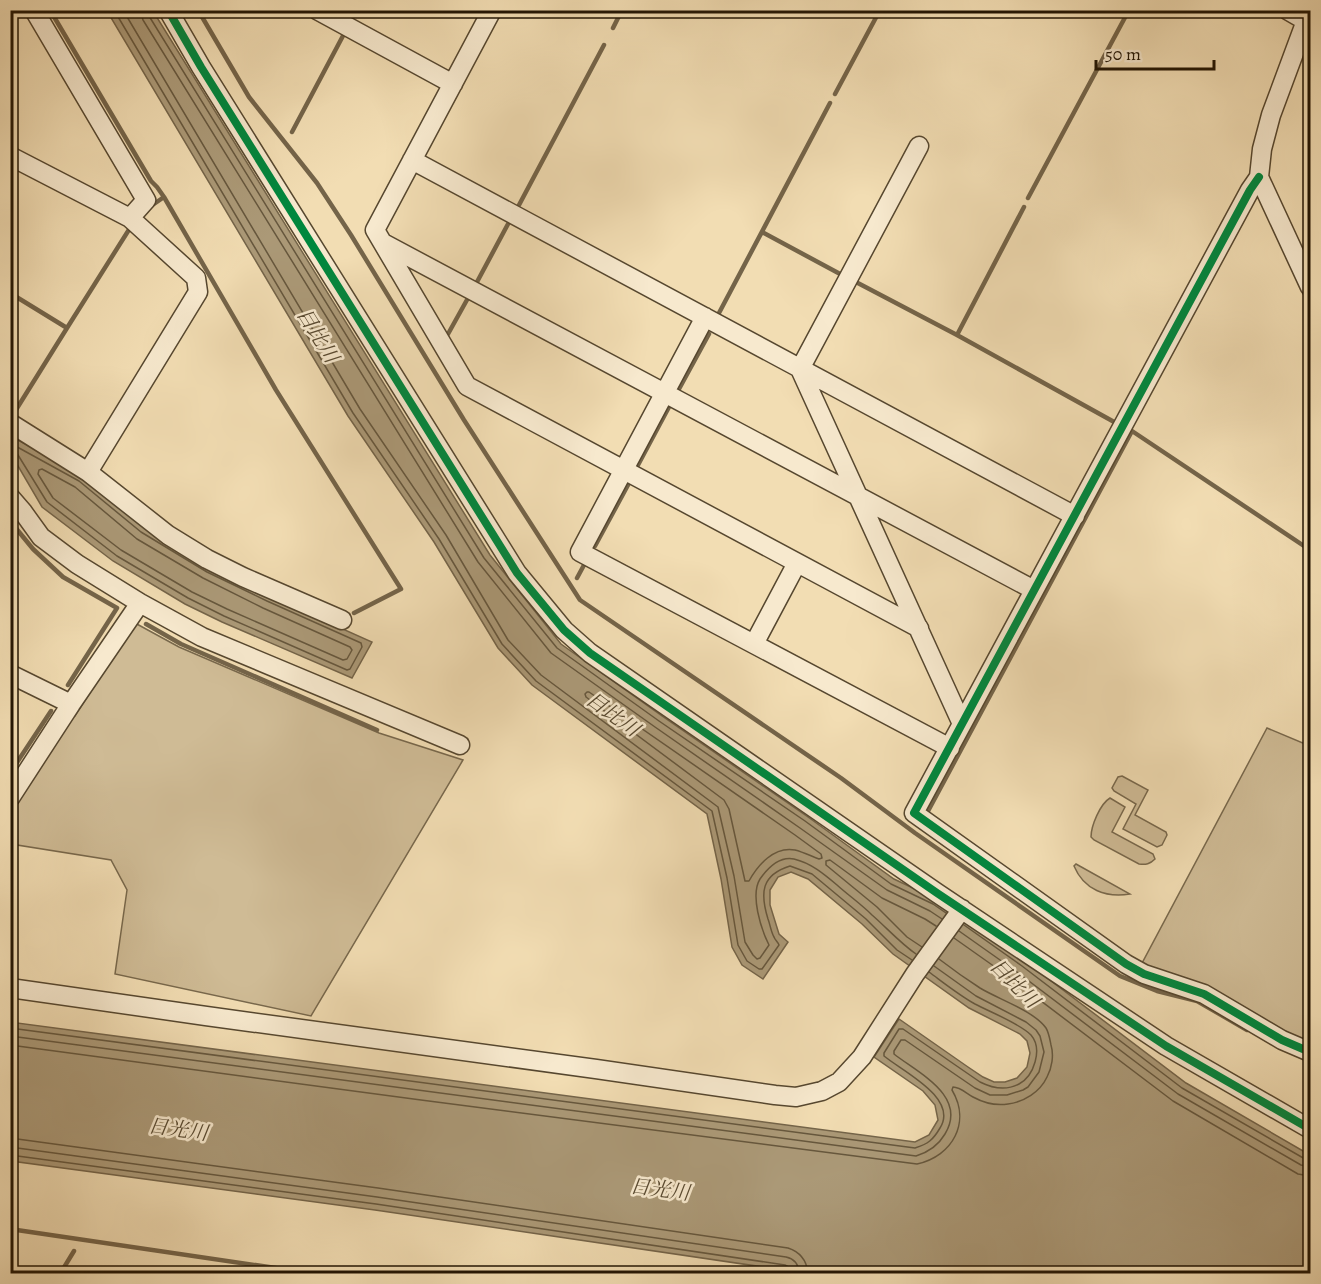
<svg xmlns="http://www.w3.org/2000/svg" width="1321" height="1284" font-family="Alegreya,'Noto Serif JP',serif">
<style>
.green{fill:#cfbb95;stroke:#78684c;stroke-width:1.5}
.water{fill:#ab9977;stroke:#746449;stroke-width:1.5}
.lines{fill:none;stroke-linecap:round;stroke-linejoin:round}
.shore{stroke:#66573d;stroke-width:1.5}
.stream{stroke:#746449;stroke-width:4.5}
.minor-casing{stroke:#56472f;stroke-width:21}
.minor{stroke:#f7e9ce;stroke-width:18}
.cycleway-casing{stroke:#f7e9ce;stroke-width:11}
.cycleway{stroke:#00873e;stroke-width:8}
.labels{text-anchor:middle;stroke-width:5;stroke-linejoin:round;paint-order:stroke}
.water-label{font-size:20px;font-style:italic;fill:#594a31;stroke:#f7e9ce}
</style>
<rect width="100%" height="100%" fill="#f2ddb3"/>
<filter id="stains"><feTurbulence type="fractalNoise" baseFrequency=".00333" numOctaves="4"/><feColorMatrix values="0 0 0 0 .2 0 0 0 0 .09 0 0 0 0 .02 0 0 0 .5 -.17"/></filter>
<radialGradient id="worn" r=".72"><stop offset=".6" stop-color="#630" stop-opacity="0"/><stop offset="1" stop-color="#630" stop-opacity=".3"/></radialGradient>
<path class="green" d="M 135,623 L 179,647 L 379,733 L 463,760 L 311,1016 L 115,974 L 127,890 L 111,860 L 11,844 L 10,807 L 69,715 L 75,716 Z
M 1267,728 L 1310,746 L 1310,1048 L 1140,967 Z
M 1122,776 L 1148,790 L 1135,815 L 1166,832 L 1167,835 L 1162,845 L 1157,847 L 1123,829 L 1136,804 L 1114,791 L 1112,788 L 1118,777 Z
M 1110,798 L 1125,807 L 1112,832 L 1153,854 L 1155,859 C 1150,864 1146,865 1139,864 L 1094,840 L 1091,837 C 1091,826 1100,804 1110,798 Z
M 1076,864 L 1130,894 C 1106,898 1084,890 1074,866 Z"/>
<path class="water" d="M 107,11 L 153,11 L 490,555 L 561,644 L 662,716 L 808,817 L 894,879 L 936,899 L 1026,962 L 1186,1083 L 1310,1155 L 1310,1273 L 804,1273 L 375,1210 L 11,1161 L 10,1022 L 915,1142 L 929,1135 L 938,1120 L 935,1105 L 923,1091 L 874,1057 L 899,1019 L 968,1067 L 983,1077 L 994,1082 L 1005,1082 L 1017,1078 L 1027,1067 L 1030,1053 L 1027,1041 L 1020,1034 L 969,1008 L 893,954 L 862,924 L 808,879 L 791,872 L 778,877 L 770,890 L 770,905 L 779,934 L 788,942 L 763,979 L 742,965 L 732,947 L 721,879 L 707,814 L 532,685 L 498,648 L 434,542 L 348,416 Z
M 11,436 L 82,476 L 269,596 L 372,642 L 352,678 L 222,622 L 185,604 L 113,561 L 42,507 L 11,454 Z"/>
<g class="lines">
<path class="shore" d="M 114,10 L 353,413 L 439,539 L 502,644 L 536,681 L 712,811 L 727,878 L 738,945 L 747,961 L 759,969 L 762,969 L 779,945 C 778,942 775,940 774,937 C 771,932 770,924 768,919 C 760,893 761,875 790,866 L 812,874 L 866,919 L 897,950 L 912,960
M 123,10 L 360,409 L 446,535 L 508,640 L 541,675 L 718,807 L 734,876 L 745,942 L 753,955 L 757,959 L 760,958 L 769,945 C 761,929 750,895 760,879 C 767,869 779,856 794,859 C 811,863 824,874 837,885 C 848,895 861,904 872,915 C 887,928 900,943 916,954
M 140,10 L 143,20 L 478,562 L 551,653 L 655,727 L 800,828 L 887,890 L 930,911 L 942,919
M 148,10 L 149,16 L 484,558 L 557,648 L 659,721 L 805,821 L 891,884 L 933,904 L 946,913
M 10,443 L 79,481 L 141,532 L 207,572 L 267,601 L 361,643 L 362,647 L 350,669 L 347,670 L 224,616 L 188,598 L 117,556 L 47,502 L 18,455 L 16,452 L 10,452
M 39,470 L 42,469 L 75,487 L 137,539 L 203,578 L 263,608 L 350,647 L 352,650 L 347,659 L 343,660 L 227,609 L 192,592 L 121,550 L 53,498 L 38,474 Z
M 587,692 L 589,692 L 795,835 L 821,854 L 822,858 L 819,859 C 811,856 803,852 795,850 C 774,846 758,865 749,881 L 745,881 L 729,809 L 724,800 L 586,697 L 585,694 Z
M 964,925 L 1022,966 L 1182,1088 L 1305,1159 L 1310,1160
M 959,931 L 1017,972 L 1178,1094 L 1301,1165 L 1310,1167
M 954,938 L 1012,979 L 1173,1101 L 1298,1174 L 1310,1176
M 922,947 L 907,937 L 877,907 L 826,865 L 826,861 L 830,860 L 882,898 L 925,919 L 936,926
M 10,1028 L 915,1148 C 928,1144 933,1140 940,1128 C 959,1098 902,1071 884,1056 L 884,1053 L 899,1029 L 903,1029 L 980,1082 C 992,1088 1006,1091 1019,1084 C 1034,1076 1043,1049 1031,1035 C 1019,1023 990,1012 975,1004 C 959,995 944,983 929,972
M 10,1036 L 916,1156 C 929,1152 938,1146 945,1134 C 968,1096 918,1073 894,1054 L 894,1051 L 901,1040 L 905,1040 L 975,1088 L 990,1095 L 1007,1095 L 1023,1090 L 1028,1087 L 1039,1072 L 1044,1052 L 1040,1036 L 1036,1030 L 1026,1022 L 976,996 L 934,966
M 10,1045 L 421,1100 L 917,1164 C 953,1156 971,1122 952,1090 L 953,1087 C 960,1087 966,1093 973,1097 C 984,1103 995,1106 1008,1104 C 1024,1102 1040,1092 1047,1077 C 1052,1068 1054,1055 1051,1045 C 1050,1040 1049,1033 1046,1028 C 1034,1011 998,999 980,988 C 966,979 952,969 939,959
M 10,1138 L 378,1188 L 788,1248 C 800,1252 807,1260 808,1274
M 10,1147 L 377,1197 L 786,1257 C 795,1259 799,1265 799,1274
M 10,1155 L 376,1204 L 785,1265 L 790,1268 L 791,1274"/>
<path class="stream" d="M 50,10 L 151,181 L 157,187 L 164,197 L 276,390 L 401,589 L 354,613
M 198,10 L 249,97 L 317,183 L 351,235 L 464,420 L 580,600 L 841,778 L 915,833 L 1120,976 L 1157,991 L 1197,1001 L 1247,1030
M 351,20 L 356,10
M 613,28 L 622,10
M 835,94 L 880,10
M 292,132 L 345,32
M 1028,198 L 1129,10
M 519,205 L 604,45
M 151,206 L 164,197
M 1024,207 L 957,335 L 1116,423
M 762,232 L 842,275
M 1309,255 L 1310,253
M 854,281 L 957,335
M 477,282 L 508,224
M 10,293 L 67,328 L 130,228
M 719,313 L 830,103
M 448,334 L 468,298
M 679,389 L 709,334
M 14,413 L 67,328
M 638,465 L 669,407
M 10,521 L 33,549 L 63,577 L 117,608 L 68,685
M 595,546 L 628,485
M 577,578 L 584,565
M 146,624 L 181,644 L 377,730
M 10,773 L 51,711
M 927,813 L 1132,431 L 1310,550
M 10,1229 L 316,1274
M 60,1274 L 74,1251
M 211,1274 L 211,1273"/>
<g class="minor-casing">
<path id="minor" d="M 34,10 L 146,200 L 130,218
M 168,10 L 201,67 L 517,573 L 564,630 L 590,653 L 937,893 L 1166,1046 L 1310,1129
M 317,10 L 453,84
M 492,10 L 375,230 L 467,386 L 919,628
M 1287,10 L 1306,21
M 1310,10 L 1271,115 L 1262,149 L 1259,177 L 1310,287
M 10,156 L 130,218 L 196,278 L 198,292 L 88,472
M 412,160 L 1075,516
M 1259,177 L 1250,190 L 914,813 L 1126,964 L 1144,974 L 1204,994 L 1282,1040 L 1310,1052
M 385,244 L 1034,590
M 705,317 L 580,552 L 950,748
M 800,369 L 962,724
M 800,369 L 919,146
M 10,423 L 88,472 L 168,535 L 207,559 L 243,577 L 342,620
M 10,497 L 23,512 L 41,537 L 77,564 L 140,603 L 202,637 L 460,745
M 754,644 L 797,563
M 10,674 L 71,704
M 10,798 L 71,704 L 140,603
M 10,988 L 206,1016 L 596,1069 L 775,1095 L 796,1097 L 822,1091 L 839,1082 L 862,1057 L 915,974 L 962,909"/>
</g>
<use href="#minor" class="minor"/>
<g class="cycleway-casing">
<path id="cycleway" d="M 168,10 L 201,67 L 517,573 L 564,630 L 590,653 L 937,893 L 1166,1046 L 1310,1129
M 1259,177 L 1250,190 L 914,813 L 1126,964 L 1144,974 L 1204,994 L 1282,1040 L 1310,1052"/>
</g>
<use href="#cycleway" class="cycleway"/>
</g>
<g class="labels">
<g class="water-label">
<text transform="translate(318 335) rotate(58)" y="7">目比川</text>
<text transform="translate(613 714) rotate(36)" y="7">目比川</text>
<text transform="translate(1015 983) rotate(45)" y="7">目比川</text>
<text transform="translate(178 1129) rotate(8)" y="7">日光川</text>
<text transform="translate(660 1189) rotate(7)" y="7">日光川</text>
</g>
</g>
<rect width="1321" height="1284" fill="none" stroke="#f2ddb3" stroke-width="36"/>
<rect x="12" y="12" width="1297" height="1260" fill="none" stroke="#221503" stroke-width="3"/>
<rect x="18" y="18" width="1285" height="1248" fill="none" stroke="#221503" stroke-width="1.5"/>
<path d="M1096 60v9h118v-9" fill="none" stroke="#221503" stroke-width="3"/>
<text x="1105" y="60" font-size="18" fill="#221503" stroke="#f7e9ce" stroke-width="4.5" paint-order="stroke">50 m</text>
<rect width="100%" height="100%" filter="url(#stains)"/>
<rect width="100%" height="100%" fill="url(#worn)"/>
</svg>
